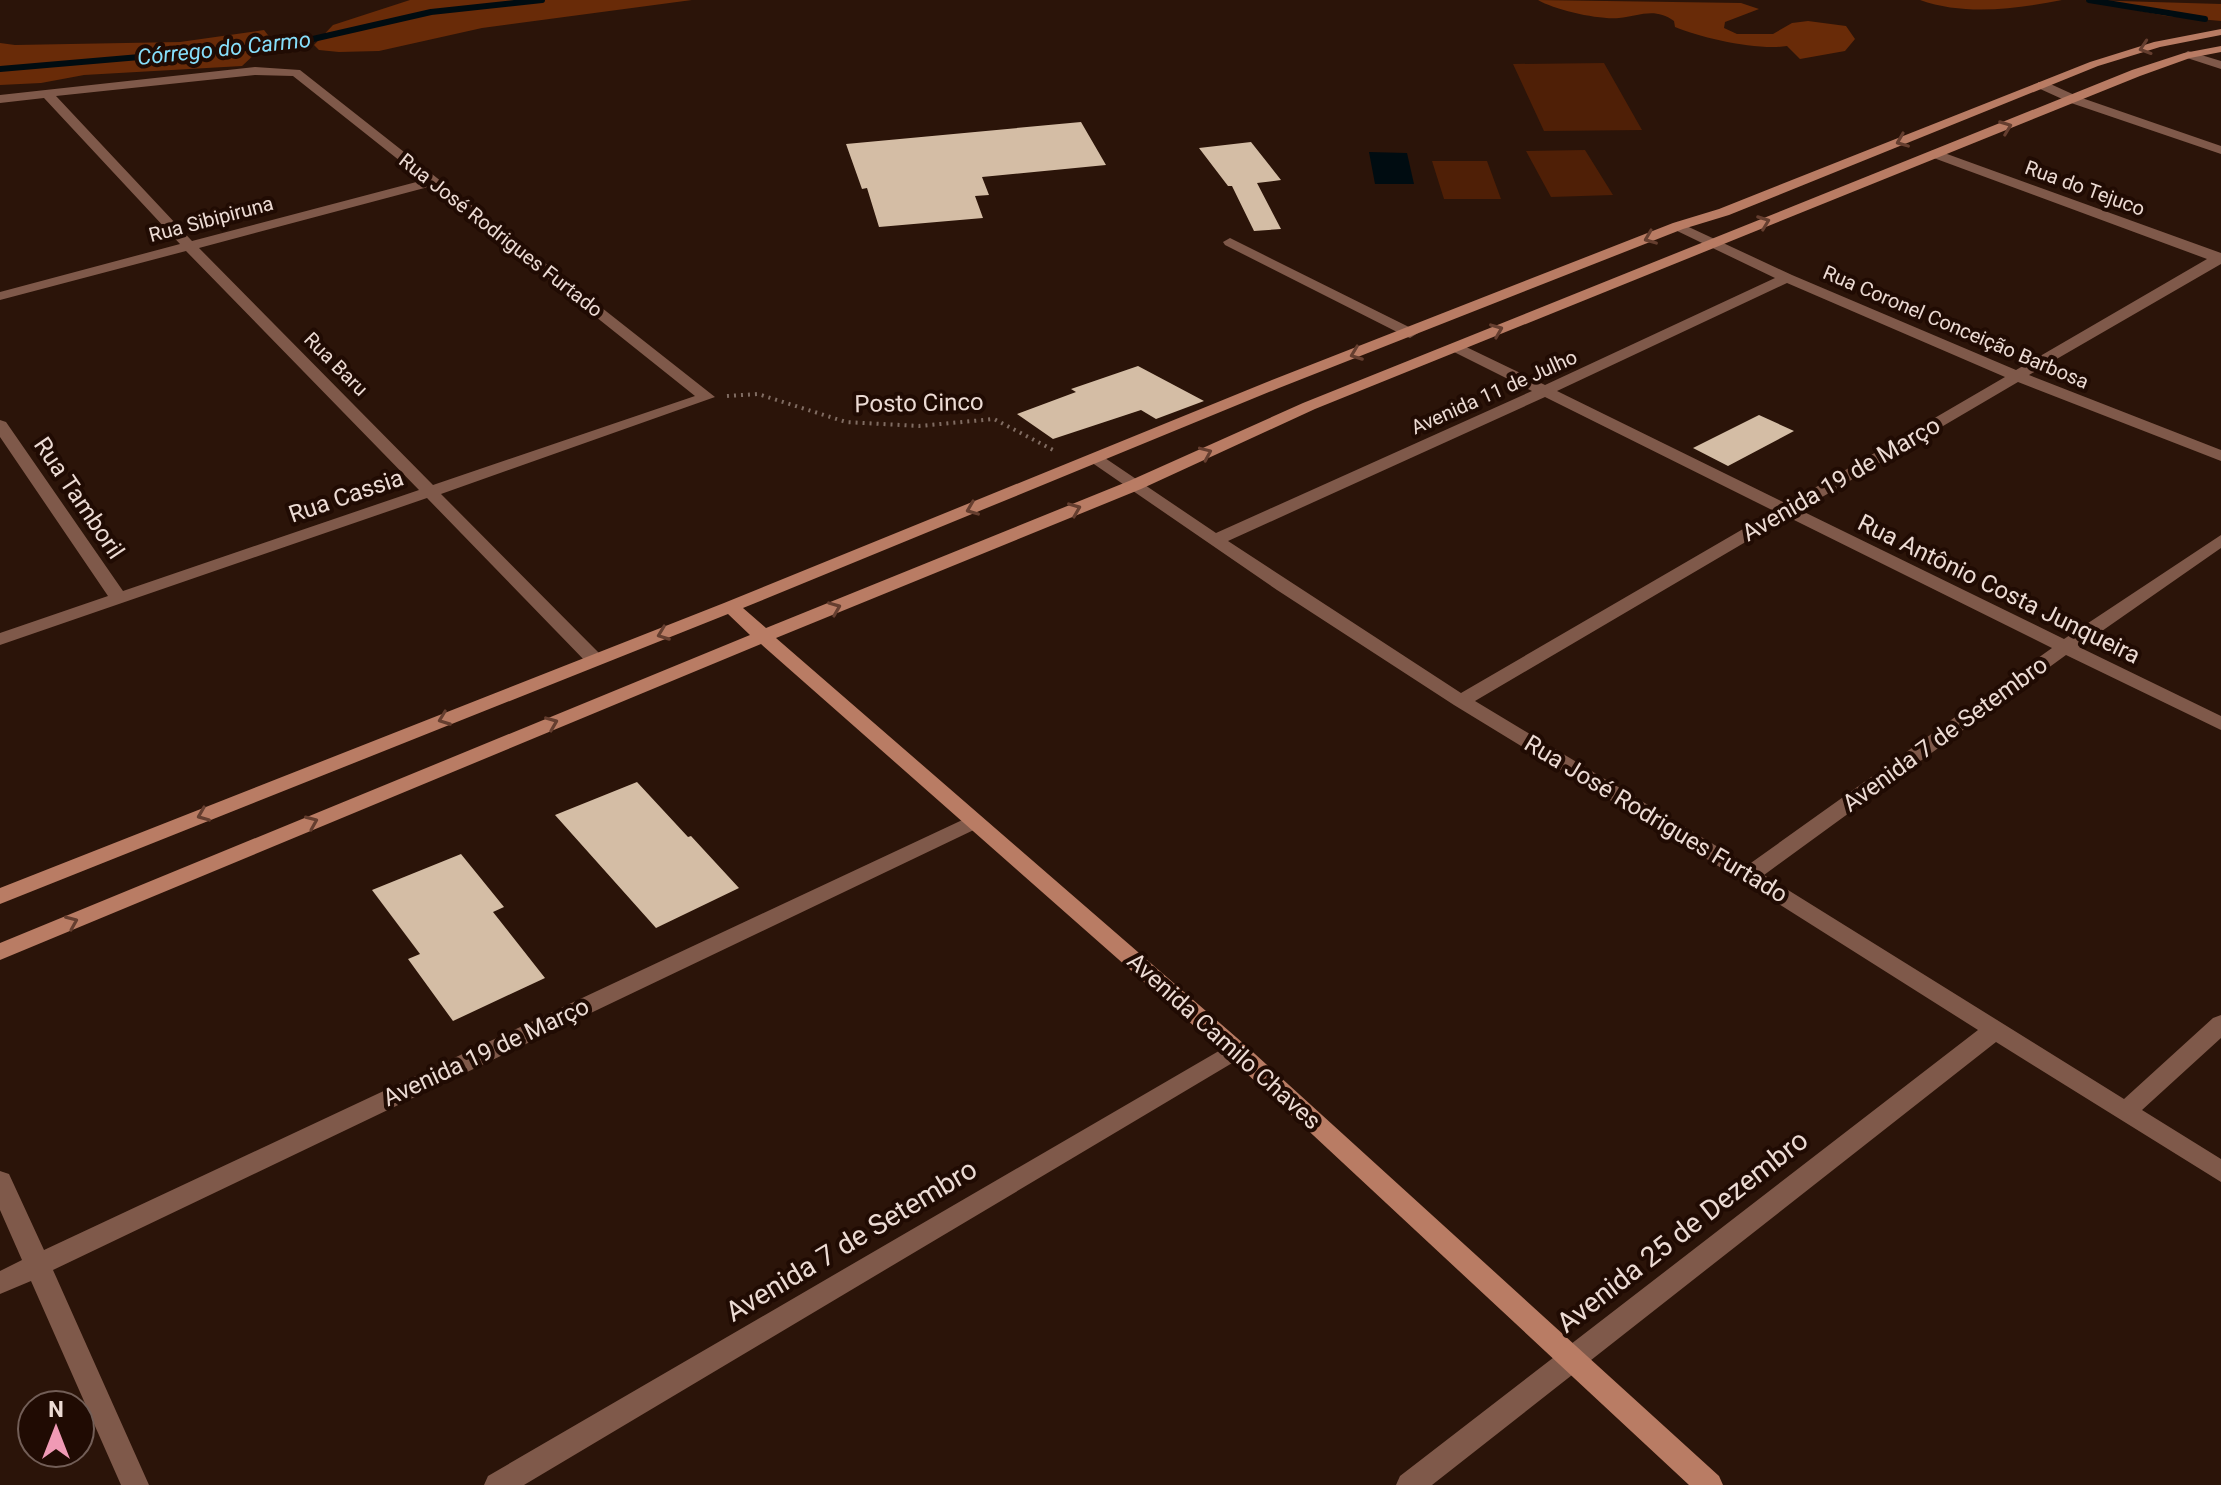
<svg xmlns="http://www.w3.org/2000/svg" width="2221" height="1485" font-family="Roboto,sans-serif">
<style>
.green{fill:#4f1f06}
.forest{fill:#692b08}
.water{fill:#000c11}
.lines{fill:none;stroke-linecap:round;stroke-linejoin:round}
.stream{stroke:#000c11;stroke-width:6}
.building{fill:#d4bda5}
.path{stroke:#806c62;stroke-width:4;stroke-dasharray:2 5;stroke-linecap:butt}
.street{fill:#7f594a;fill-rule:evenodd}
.secondary{fill:#b97c64;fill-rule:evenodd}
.oneway{stroke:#653e2f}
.labels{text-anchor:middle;stroke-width:8;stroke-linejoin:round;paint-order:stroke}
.far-street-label{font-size:20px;fill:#ecdbd4;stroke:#200b03}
.far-water-label{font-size:22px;font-style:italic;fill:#86defa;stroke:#200b03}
.street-label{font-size:24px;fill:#ecdbd4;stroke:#200b03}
.near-street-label{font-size:28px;fill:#ecdbd4;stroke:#200b03}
</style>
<rect width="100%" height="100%" fill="#2b1409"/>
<path class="green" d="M 1604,63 L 1642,130 L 1544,131 L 1513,64 Z
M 1585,150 L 1613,195 L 1551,197 L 1526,151 Z
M 1432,161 L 1487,161 L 1501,199 L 1444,199 Z"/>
<path class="forest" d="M 410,0 L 692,0 L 482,28 L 379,51 L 339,52 L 319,50 L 314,45 L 333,25 Z
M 1538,0 L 1741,3 L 1759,9 L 1725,22 L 1724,28 L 1737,34 L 1773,34 L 1792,23 L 1808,21 L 1846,26 L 1855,39 L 1845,51 L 1800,59 L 1787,46 C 1759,51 1701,38 1675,27 L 1674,21 C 1655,7 1639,16 1619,18 C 1599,20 1555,10 1538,0 Z
M 1920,0 L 2062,0 C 2017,9 1965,16 1920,0 Z
M 2085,0 L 2221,4 L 2221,21 L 2166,16 Z
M 264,30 L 271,39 L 242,66 L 84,75 L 41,83 L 0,85 L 0,43 L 15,45 L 180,42 Z"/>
<path class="water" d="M 1369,152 L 1407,153 L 1414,184 L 1375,184 Z"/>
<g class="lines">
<path class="stream" d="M 2089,0 L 2205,19
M 0,69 L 291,44 L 431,12 L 542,0"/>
</g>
<path class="building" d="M 1081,122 L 1106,165 L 982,177 L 989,195 L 975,196 L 983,218 L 879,227 L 867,188 L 862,189 L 846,144 Z
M 1251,142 L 1281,180 L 1257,183 L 1281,229 L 1254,231 L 1232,186 L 1228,186 L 1199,148 Z
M 1138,366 L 1204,401 L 1156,419 L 1141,410 L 1053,439 L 1017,414 L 1076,392 L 1071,389 Z
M 1759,415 L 1794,431 L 1728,466 L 1693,448 Z
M 637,782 L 688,837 L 691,836 L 739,888 L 656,928 L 555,815 Z
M 461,854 L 504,907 L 493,912 L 545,978 L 453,1021 L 408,959 L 420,954 L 372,890 Z"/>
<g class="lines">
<path class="path" d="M 727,396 L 758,394 L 846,422 L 919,426 L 994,419 L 1057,452"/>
<path class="street" d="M 2188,51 L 2221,61 L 2221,69 L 2184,57 L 2182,55 Z
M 255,67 L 300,70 L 715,397 L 441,494 L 602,656 L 605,660 L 602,664 L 588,664 L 427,498 L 0,645 L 0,633 L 108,596 L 0,437 L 0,420 L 6,422 L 123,591 L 419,490 L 186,251 L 0,300 L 0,292 L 180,244 L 44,98 L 0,103 L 0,95 ZM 255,75 L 293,76 L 424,180 L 192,241 L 56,96 ZM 432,186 L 695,396 L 433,485 L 199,248 Z
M 2038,82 L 2046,82 L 2079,97 L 2221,146 L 2221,154 L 2071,103 L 2038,88 Z
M 1936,150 L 2221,253 L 2221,264 L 2029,375 L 2221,450 L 2221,461 L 2018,382 L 1800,510 L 2064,639 L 2221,535 L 2221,548 L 2079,647 L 2221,716 L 2221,730 L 2066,655 L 1764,875 L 2124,1099 L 2213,1018 L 2221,1015 L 2221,1038 L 2142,1110 L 2221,1159 L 2221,1182 L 1996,1042 L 1432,1485 L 1396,1485 L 1400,1476 L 1978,1030 L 1741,880 L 1454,705 L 1277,590 L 1088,460 L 1096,455 L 1102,456 L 1216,533 L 1532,391 L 1450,350 L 1450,344 L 1460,344 L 1545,385 L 1775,278 L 1673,229 L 1671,226 L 1678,222 L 1792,275 L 2016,370 L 2207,259 L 1931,157 L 1931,151 ZM 1787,283 L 2005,377 L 1787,504 L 1557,391 ZM 1545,397 L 1774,511 L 1461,693 L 1228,541 ZM 1788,517 L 2052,648 L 1748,865 L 1475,701 Z
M 1230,238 L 1415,330 L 1418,333 L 1410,338 L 1405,336 L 1225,245 L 1223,242 Z
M 973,815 L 983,822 L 980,827 L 53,1270 L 149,1485 L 121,1485 L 31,1281 L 0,1294 L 0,1271 L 22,1260 L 0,1210 L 0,1171 L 9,1174 L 44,1250 Z
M 1236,1041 L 1244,1044 L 1248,1050 L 1244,1056 L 524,1485 L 484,1485 L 488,1476 Z"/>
<path class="secondary" d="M 2221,29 L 2221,35 L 2160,47 L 2098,66 L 1729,215 L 1683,229 L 1279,388 L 743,608 L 766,628 L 1129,481 L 1303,403 L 2132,70 L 2184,53 L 2221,46 L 2221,52 L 2190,58 L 2140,76 L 1315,409 L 1141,489 L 776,638 L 1244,1044 L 1719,1476 L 1723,1485 L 1689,1485 L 1228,1056 L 761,644 L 0,960 L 0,943 L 750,635 L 728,614 L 0,904 L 0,888 L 724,603 L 1267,382 L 1673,223 L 1719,209 L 2090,62 L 2154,42 Z"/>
</g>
<defs><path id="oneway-chevron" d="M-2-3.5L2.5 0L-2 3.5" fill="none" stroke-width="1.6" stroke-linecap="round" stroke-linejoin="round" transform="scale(2)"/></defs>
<g class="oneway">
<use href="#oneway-chevron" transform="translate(2145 48) rotate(162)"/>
<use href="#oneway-chevron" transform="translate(2006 127) rotate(-21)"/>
<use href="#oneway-chevron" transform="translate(1902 141) rotate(158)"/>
<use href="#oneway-chevron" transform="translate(1764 222) rotate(-21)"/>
<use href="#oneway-chevron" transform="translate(1650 238) rotate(158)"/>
<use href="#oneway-chevron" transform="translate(1497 330) rotate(-22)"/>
<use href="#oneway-chevron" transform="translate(1356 354) rotate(159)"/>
<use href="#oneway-chevron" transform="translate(1206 453) rotate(-24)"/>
<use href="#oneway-chevron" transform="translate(972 509) rotate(158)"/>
<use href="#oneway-chevron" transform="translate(1075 509) rotate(-22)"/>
<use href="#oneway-chevron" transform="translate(835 608) rotate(-22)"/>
<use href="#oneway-chevron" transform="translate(663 634) rotate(159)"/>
<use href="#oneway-chevron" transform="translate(444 719) rotate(159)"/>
<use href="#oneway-chevron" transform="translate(552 723) rotate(-22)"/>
<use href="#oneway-chevron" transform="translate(203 815) rotate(158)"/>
<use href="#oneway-chevron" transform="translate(312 822) rotate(-23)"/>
<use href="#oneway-chevron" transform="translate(72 922) rotate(-23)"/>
</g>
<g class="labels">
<g class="far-street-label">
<text transform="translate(2085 188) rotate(20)" y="7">Rua do Tejuco</text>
<text transform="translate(211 219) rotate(-15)" y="7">Rua Sibipiruna</text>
<text transform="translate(501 235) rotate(38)" y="7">Rua José Rodrigues Furtado</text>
<text transform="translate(1956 327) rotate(23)" y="7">Rua Coronel Conceição Barbosa</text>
<text transform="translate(336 364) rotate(45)" y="7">Rua Baru</text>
<text transform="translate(1494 392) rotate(-24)" y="7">Avenida 11 de Julho</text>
</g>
<g class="far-water-label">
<text transform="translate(224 48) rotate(-6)" y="8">Córrego do Carmo</text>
</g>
<g class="street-label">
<text transform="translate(919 403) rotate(-1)" y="8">Posto Cinco</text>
<text transform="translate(1841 479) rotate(-30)" y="8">Avenida 19 de Março</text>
<text transform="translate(346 496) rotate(-19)" y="8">Rua Cassia</text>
<text transform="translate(79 498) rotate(56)" y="8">Rua Tamboril</text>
<text transform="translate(1999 589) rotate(26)" y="8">Rua Antônio Costa Junqueira</text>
<text transform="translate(1945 734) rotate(-36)" y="8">Avenida 7 de Setembro</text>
<text transform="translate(1656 819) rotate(31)" y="8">Rua José Rodrigues Furtado</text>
<text transform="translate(1224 1041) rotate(42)" y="8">Avenida Camilo Chaves</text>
<text transform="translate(486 1052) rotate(-25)" y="8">Avenida 19 de Março</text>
</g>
<g class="near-street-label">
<text transform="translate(1682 1231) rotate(-38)" y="10">Avenida 25 de Dezembro</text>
<text transform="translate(851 1240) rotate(-31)" y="10">Avenida 7 de Setembro</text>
</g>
</g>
<g transform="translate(56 1429)"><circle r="38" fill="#200b03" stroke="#725e57" stroke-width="2"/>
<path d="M0-6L14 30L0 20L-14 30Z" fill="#f09ab5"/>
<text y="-12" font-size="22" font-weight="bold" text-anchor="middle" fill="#ecdbd4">N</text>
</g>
</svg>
